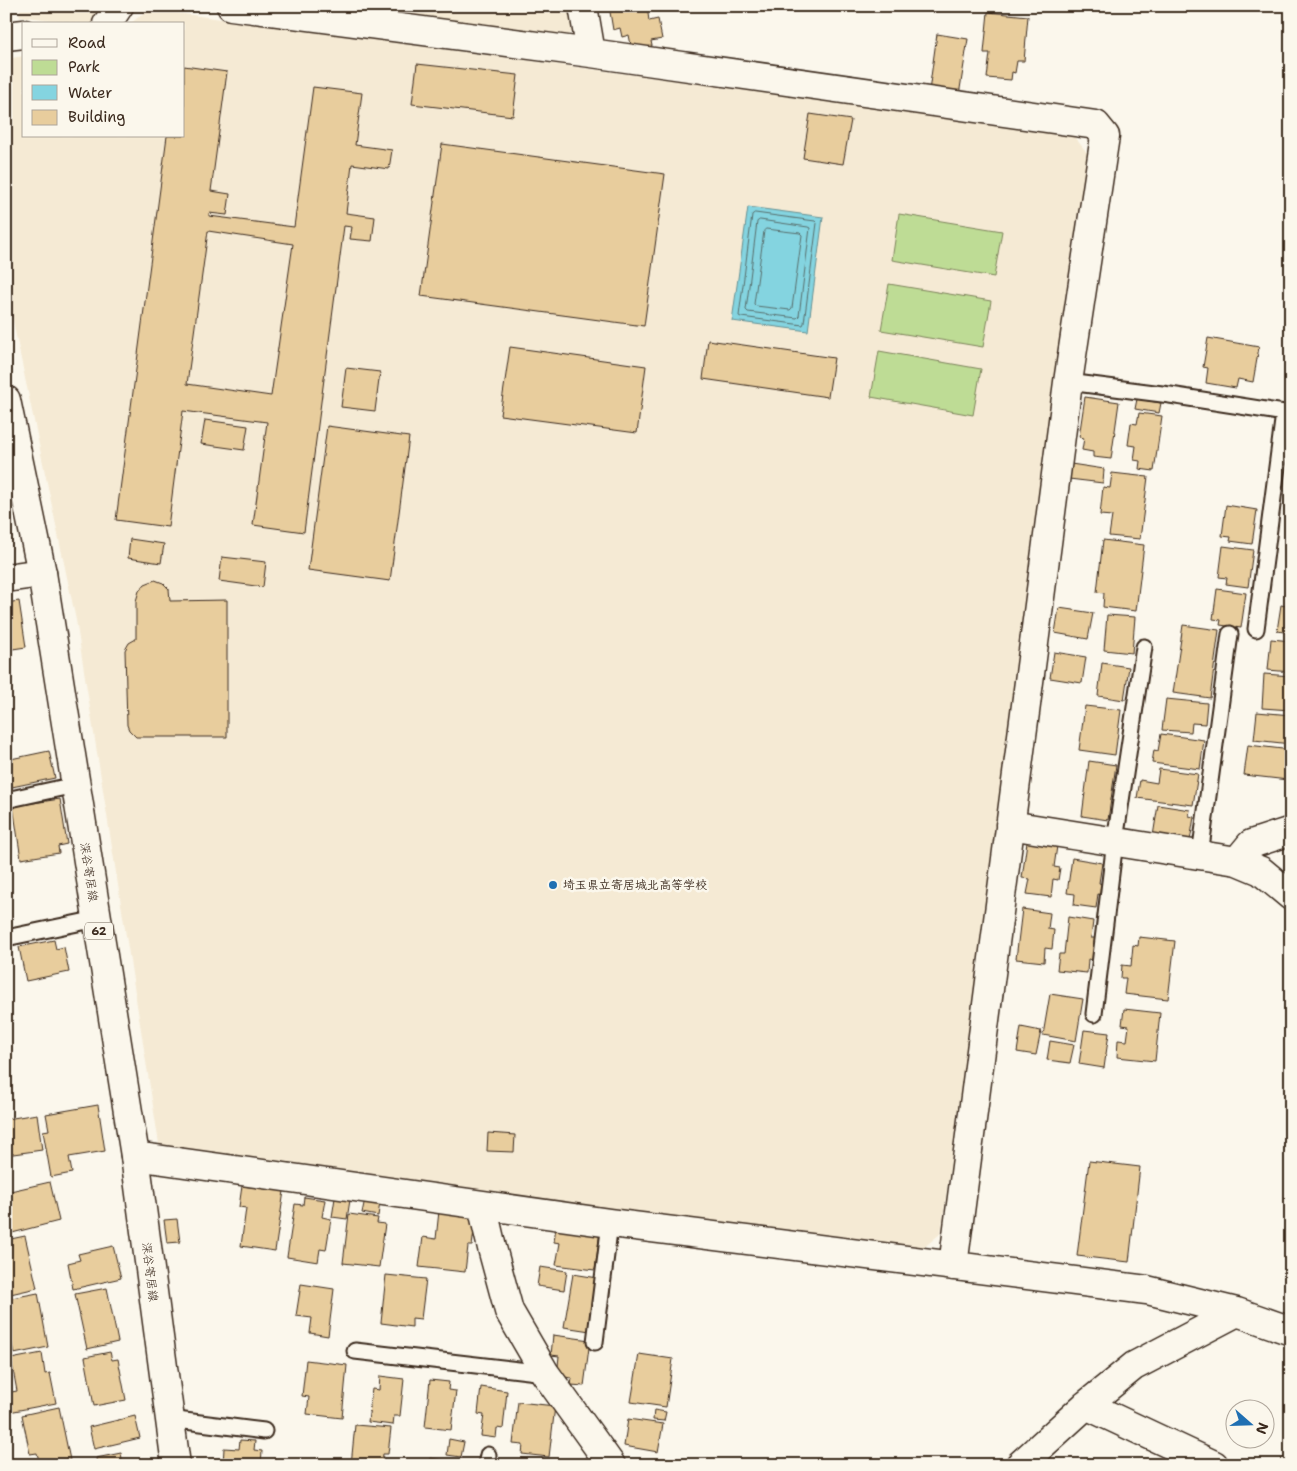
<svg xmlns="http://www.w3.org/2000/svg" width="1297" height="1471" font-family="'Shantell Sans','Klee One',sans-serif">
<style>
.built{fill:#f5ead4}
.green{fill:#bedc95;stroke:#7c835a}
.water{fill:#84d4e0;stroke:#679092}
.lines{fill:none;stroke-linecap:round;stroke-linejoin:round}
.shore{stroke:#586e6c;stroke-width:1}
.building{fill:#e8cd9d;stroke:#3b2a1e;fill-rule:evenodd}
.service-casing{stroke:#3b2a1e;stroke-width:19}
.minor-casing{stroke:#3b2a1e;stroke-width:31}
.primary-casing{stroke:#3b2a1e;stroke-width:31}
.service{stroke:#fbf7ec;stroke-width:15}
.minor{stroke:#fbf7ec;stroke-width:28}
.primary{stroke:#fbf7ec;stroke-width:28}
.poi-dot{fill:#1f6fb2;stroke:#fbf7ec;stroke-width:2}
.labels{text-anchor:middle;stroke-width:5;stroke-linejoin:round;paint-order:stroke}
.shield{fill:#fbf7ec;stroke:#75685c;stroke-width:1}
.shield-label{font-size:11px;font-weight:bold;fill:#3b2a1e}
.street-label{font-size:12px;fill:#3b2a1e;stroke:#fbf7ec}
.poi-label{font-size:12px;font-weight:bold;fill:#3b2a1e;stroke:#fbf7ec;text-anchor:start}
</style>
<rect width="100%" height="100%" fill="#fbf7ec"/>
<filter id="ink" filterUnits="userSpaceOnUse"><feTurbulence type="fractalNoise" baseFrequency=".02" numOctaves="2"/><feDisplacementMap in="SourceGraphic" scale="10" xChannelSelector="R" yChannelSelector="G"/><feConvolveMatrix kernelMatrix="1 2 1 2 8 2 1 2 1" color-interpolation-filters="sRGB"/></filter>
<g filter="url(#ink)">
<path class="built" d="M 21,6 L 106,6 L 96,24 L 82,24 L 19,16 Z
M 331,6 L 574,6 L 577,25 L 569,35 Z
M 146,11 L 162,11 L 1072,134 L 1089,155 L 941,1233 L 922,1249 L 160,1150 L 76,620 L 6,288 L 6,59 L 24,56 L 24,136 L 184,136 L 184,24 L 130,24 Z"/>
<path class="green" d="M 899,214 L 1002,231 L 994,277 L 892,260 Z
M 889,284 L 991,301 L 983,347 L 881,330 Z
M 879,351 L 981,369 L 973,415 L 871,397 Z"/>
<path class="water" d="M 748,207 L 823,217 L 808,331 L 732,321 Z"/>
<g class="lines">
<path class="shore" d="M 755,213 L 815,221 L 817,223 L 804,323 L 803,325 L 741,317 L 739,316 L 752,215 Z
M 760,220 L 808,227 L 810,228 L 799,316 L 797,318 L 748,312 L 746,310 L 757,222 Z
M 766,229 L 800,233 L 802,235 L 792,308 L 790,310 L 756,306 L 754,304 L 764,231 Z"/>
</g>
<path class="building" d="M 609,6 L 647,6 L 649,21 L 658,19 L 662,39 L 651,41 L 652,46 L 632,50 L 629,35 L 622,37 L 620,28 L 613,30 Z
M 988,12 L 1028,16 L 1024,61 L 1017,61 L 1015,73 L 1012,72 L 1011,80 L 987,78 L 990,53 L 984,53 Z
M 937,34 L 968,39 L 959,95 L 929,91 Z
M 417,64 L 518,75 L 513,116 L 412,104 Z
M 184,66 L 227,72 L 211,191 L 230,194 L 227,215 L 209,213 L 209,216 L 294,227 L 313,87 L 362,93 L 355,145 L 392,150 L 389,169 L 352,164 L 346,213 L 375,217 L 372,241 L 350,239 L 352,227 L 344,226 L 304,532 L 253,525 L 267,422 L 183,411 L 168,527 L 116,520 L 167,136 L 184,136 ZM 208,231 L 293,244 L 271,396 L 187,384 Z
M 810,114 L 851,120 L 843,164 L 803,158 Z
M 442,144 L 665,174 L 644,326 L 421,296 Z
M 1208,338 L 1259,347 L 1253,382 L 1238,379 L 1236,388 L 1206,383 L 1208,368 L 1203,367 Z
M 708,340 L 834,358 L 828,397 L 703,379 Z
M 510,347 L 646,366 L 637,433 L 500,415 Z
M 346,368 L 380,372 L 375,411 L 341,407 Z
M 1085,397 L 1119,402 L 1111,459 L 1093,457 L 1093,452 L 1082,450 L 1084,438 L 1079,437 Z
M 1137,399 L 1161,403 L 1159,413 L 1135,409 Z
M 1139,413 L 1162,416 L 1154,471 L 1139,469 L 1140,461 L 1134,460 L 1136,446 L 1128,445 L 1131,423 L 1137,424 Z
M 205,420 L 248,426 L 244,450 L 201,444 Z
M 327,426 L 409,437 L 390,581 L 308,570 Z
M 1071,464 L 1104,469 L 1103,483 L 1069,479 Z
M 1112,473 L 1148,477 L 1140,539 L 1109,536 L 1112,516 L 1100,515 L 1103,487 L 1110,488 Z
M 1226,505 L 1257,510 L 1252,544 L 1230,541 L 1231,537 L 1222,536 Z
M 130,539 L 164,544 L 161,563 L 128,558 Z
M 1103,540 L 1144,545 L 1136,611 L 1103,607 L 1104,593 L 1097,592 Z
M 1223,546 L 1253,550 L 1248,587 L 1226,584 L 1227,578 L 1219,577 Z
M 1289,552 L 1291,553 L 1291,582 L 1285,582 Z
M 222,557 L 266,562 L 263,587 L 219,581 Z
M 155,580 L 163,583 L 169,589 L 170,601 L 227,600 L 227,737 L 136,737 L 129,730 L 127,725 L 125,650 L 129,643 L 136,639 L 136,601 L 139,591 L 145,584 Z
M 1217,589 L 1246,593 L 1241,628 L 1220,625 L 1221,620 L 1213,619 Z
M 1287,595 L 1291,595 L 1291,633 L 1277,631 L 1281,605 L 1286,606 Z
M 19,601 L 26,647 L 6,650 L 6,603 Z
M 1059,608 L 1093,613 L 1088,639 L 1055,633 Z
M 1107,615 L 1135,617 L 1132,653 L 1104,650 Z
M 1183,625 L 1219,630 L 1210,698 L 1173,693 Z
M 1271,639 L 1291,641 L 1291,672 L 1268,670 Z
M 1054,652 L 1086,657 L 1082,683 L 1050,678 Z
M 1102,663 L 1129,667 L 1124,700 L 1098,696 Z
M 1264,674 L 1291,676 L 1291,710 L 1262,708 Z
M 1166,699 L 1207,703 L 1205,724 L 1192,723 L 1191,732 L 1162,730 Z
M 1085,706 L 1121,710 L 1115,755 L 1079,750 Z
M 1257,712 L 1291,715 L 1291,744 L 1254,740 Z
M 1161,734 L 1204,740 L 1200,769 L 1152,763 L 1154,750 L 1158,751 Z
M 1248,745 L 1291,750 L 1288,780 L 1244,775 Z
M 49,751 L 55,778 L 12,787 L 6,760 Z
M 1089,761 L 1116,765 L 1108,820 L 1082,816 Z
M 1159,769 L 1198,774 L 1193,805 L 1137,798 L 1140,780 L 1157,783 Z
M 60,799 L 67,844 L 58,846 L 59,853 L 21,859 L 13,806 Z
M 1158,805 L 1190,810 L 1189,816 L 1194,817 L 1190,841 L 1153,836 Z
M 1027,842 L 1057,846 L 1054,867 L 1060,868 L 1058,880 L 1053,879 L 1051,897 L 1027,894 L 1030,879 L 1022,878 Z
M 1072,858 L 1102,863 L 1099,883 L 1103,884 L 1102,895 L 1098,894 L 1096,908 L 1074,905 L 1075,894 L 1067,893 Z
M 1022,909 L 1050,913 L 1048,929 L 1054,930 L 1052,949 L 1045,948 L 1044,962 L 1016,959 Z
M 1068,917 L 1093,921 L 1091,938 L 1095,938 L 1093,960 L 1088,959 L 1087,973 L 1057,970 L 1059,954 L 1064,954 Z
M 1139,937 L 1175,941 L 1168,999 L 1124,994 L 1126,978 L 1121,978 L 1122,965 L 1131,966 L 1133,945 L 1138,946 Z
M 54,940 L 56,949 L 64,947 L 69,972 L 26,981 L 19,947 Z
M 1050,994 L 1083,999 L 1076,1041 L 1043,1035 Z
M 1124,1009 L 1160,1013 L 1155,1061 L 1117,1057 L 1118,1040 L 1127,1041 L 1129,1026 L 1122,1025 Z
M 1021,1027 L 1041,1031 L 1036,1055 L 1017,1052 Z
M 1084,1030 L 1109,1033 L 1104,1068 L 1079,1064 Z
M 1050,1041 L 1074,1045 L 1070,1063 L 1047,1060 Z
M 98,1105 L 105,1151 L 69,1157 L 72,1173 L 51,1177 L 43,1131 L 49,1130 L 46,1114 Z
M 37,1114 L 42,1150 L 6,1155 L 6,1128 L 8,1128 L 7,1119 Z
M 488,1133 L 515,1135 L 514,1152 L 487,1151 Z
M 1089,1161 L 1140,1167 L 1129,1262 L 1077,1256 Z
M 50,1182 L 59,1221 L 12,1233 L 6,1210 L 6,1192 Z
M 242,1186 L 284,1191 L 275,1251 L 241,1246 L 246,1208 L 239,1207 Z
M 304,1197 L 325,1200 L 322,1217 L 331,1219 L 326,1250 L 320,1249 L 318,1262 L 287,1257 L 295,1204 L 303,1205 Z
M 335,1198 L 350,1200 L 347,1219 L 332,1217 Z
M 365,1199 L 380,1202 L 378,1216 L 362,1213 Z
M 439,1211 L 476,1215 L 472,1246 L 468,1246 L 465,1272 L 419,1267 L 423,1237 L 436,1239 Z
M 349,1214 L 378,1218 L 377,1223 L 385,1224 L 379,1267 L 343,1263 Z
M 177,1219 L 180,1242 L 167,1243 L 164,1220 Z
M 556,1226 L 600,1232 L 595,1270 L 556,1265 L 560,1243 L 554,1242 Z
M 25,1236 L 37,1288 L 6,1295 L 6,1240 Z
M 113,1246 L 121,1278 L 73,1289 L 68,1263 L 80,1260 L 78,1254 Z
M 540,1267 L 567,1271 L 564,1290 L 537,1286 Z
M 573,1274 L 598,1278 L 590,1331 L 564,1327 Z
M 386,1275 L 426,1279 L 421,1319 L 412,1318 L 412,1327 L 381,1323 Z
M 301,1284 L 334,1289 L 328,1336 L 310,1333 L 312,1318 L 296,1316 Z
M 107,1288 L 118,1342 L 87,1349 L 75,1294 Z
M 38,1293 L 48,1347 L 14,1354 L 11,1340 L 6,1342 L 6,1299 Z
M 553,1335 L 590,1340 L 584,1386 L 571,1385 L 572,1378 L 557,1376 L 559,1356 L 551,1355 Z
M 110,1352 L 112,1360 L 118,1359 L 126,1400 L 94,1406 L 85,1357 Z
M 42,1353 L 45,1374 L 50,1373 L 56,1403 L 9,1412 L 6,1393 L 17,1391 L 11,1359 Z
M 639,1354 L 673,1359 L 666,1407 L 631,1402 Z
M 306,1360 L 347,1365 L 342,1418 L 307,1414 L 309,1397 L 302,1396 Z
M 380,1376 L 404,1379 L 400,1416 L 394,1416 L 393,1425 L 368,1422 L 372,1389 L 379,1390 Z
M 430,1380 L 449,1382 L 448,1390 L 456,1391 L 451,1430 L 425,1427 Z
M 481,1387 L 507,1391 L 503,1429 L 497,1428 L 496,1438 L 481,1436 L 484,1415 L 478,1414 Z
M 518,1402 L 555,1406 L 549,1457 L 522,1454 L 523,1445 L 513,1444 Z
M 59,1407 L 70,1460 L 40,1465 L 37,1453 L 30,1454 L 22,1415 Z
M 654,1410 L 666,1412 L 664,1421 L 653,1420 Z
M 135,1416 L 140,1438 L 94,1449 L 89,1427 Z
M 628,1419 L 663,1424 L 658,1452 L 624,1446 Z
M 355,1425 L 391,1428 L 388,1454 L 383,1454 L 382,1463 L 377,1462 L 377,1465 L 351,1465 Z
M 449,1439 L 464,1442 L 461,1457 L 447,1455 Z
M 240,1440 L 255,1441 L 254,1450 L 262,1451 L 261,1465 L 223,1465 L 224,1448 L 239,1449 Z
M 121,1453 L 123,1465 L 97,1465 L 96,1458 Z
M 430,1458 L 474,1465 L 429,1465 Z"/>
<g class="lines">
<g class="service-casing">
<path id="service" d="M 1068,382 L 1170,395 L 1291,414
M 1256,629 L 1284,413
M 6,800 L 75,785
M 1200,855 L 1230,634
M 6,938 L 97,919
M 1094,1014 L 1115,841 L 1144,647
M 595,1342 L 610,1223
M 355,1351 L 545,1373
M 169,1419 L 264,1431
M 486,1465 L 488,1455"/>
</g>
<g class="minor-casing">
<path id="minor" d="M 231,6 L 591,53 L 1096,125 L 1105,136 L 1068,382 L 953,1266
M 583,6 L 591,53
M 107,24 L 119,6
M 6,36 L 24,34
M 6,578 L 42,573
M 1010,825 L 1237,861 L 1261,871 L 1291,896
M 1237,861 L 1251,844 L 1291,831
M 135,1156 L 610,1223 L 1147,1290 L 1237,1312 L 1291,1331
M 482,1205 L 492,1248 L 509,1311 L 545,1373 L 611,1465
M 1086,1405 L 1214,1465
M 1020,1465 L 1086,1405 L 1134,1366 L 1237,1312"/>
</g>
<g class="primary-casing">
<path id="primary" d="M 6,400 L 42,573 L 135,1156 L 176,1465"/>
</g>
<use href="#service" class="service"/>
<use href="#minor" class="minor"/>
<use href="#primary" class="primary"/>
</g>
</g>
<circle class="poi-dot" cx="553" cy="885" r="5"/>
<g class="labels">
<rect class="shield" x="85" y="922.5" width="28" height="17" rx="4"/>
<g class="shield-label">
<text x="99" y="935">62</text>
</g>
<g class="street-label">
<text transform="translate(89 872) rotate(81)" y="4">深谷寄居線</text>
<text transform="translate(150 1272) rotate(83)" y="4">深谷寄居線</text>
</g>
<g class="poi-label">
<text x="563" y="889">埼玉県立寄居城北高等学校</text>
</g>
</g>
<rect width="1297" height="1471" fill="none" stroke="#fbf7ec" stroke-width="25"/>
<rect x="12" y="12" width="1272" height="1446" fill="none" stroke="#3b2a1e" stroke-width="2" filter="url(#ink)"/>
<rect x="22" y="22" width="162" height="115" fill="#fbf7ec" stroke="#aea59a"/>
<rect x="32" y="39" width="25" height="8" fill="#fbf7ec" stroke="#aea59a"/>
<text x="68" y="48" font-size="15" fill="#3b2a1e">Road</text>
<rect x="32" y="60" width="25" height="15" fill="#bedc95" stroke="#aea59a"/>
<text x="68" y="72" font-size="15" fill="#3b2a1e">Park</text>
<rect x="32" y="85" width="25" height="15" fill="#84d4e0" stroke="#aea59a"/>
<text x="68" y="98" font-size="15" fill="#3b2a1e">Water</text>
<rect x="32" y="110" width="25" height="15" fill="#e8cd9d" stroke="#aea59a"/>
<text x="68" y="122" font-size="15" fill="#3b2a1e">Building</text>
<g transform="translate(1250 1424) rotate(110)"><circle r="24" fill="#fbf7ec" stroke="#aea59a"/>
<path d="M0-4L9 19L0 12L-9 19Z" fill="#1f6fb2"/>
<text y="-8" font-size="14" font-weight="bold" text-anchor="middle" fill="#3b2a1e">N</text>
</g>
</svg>
